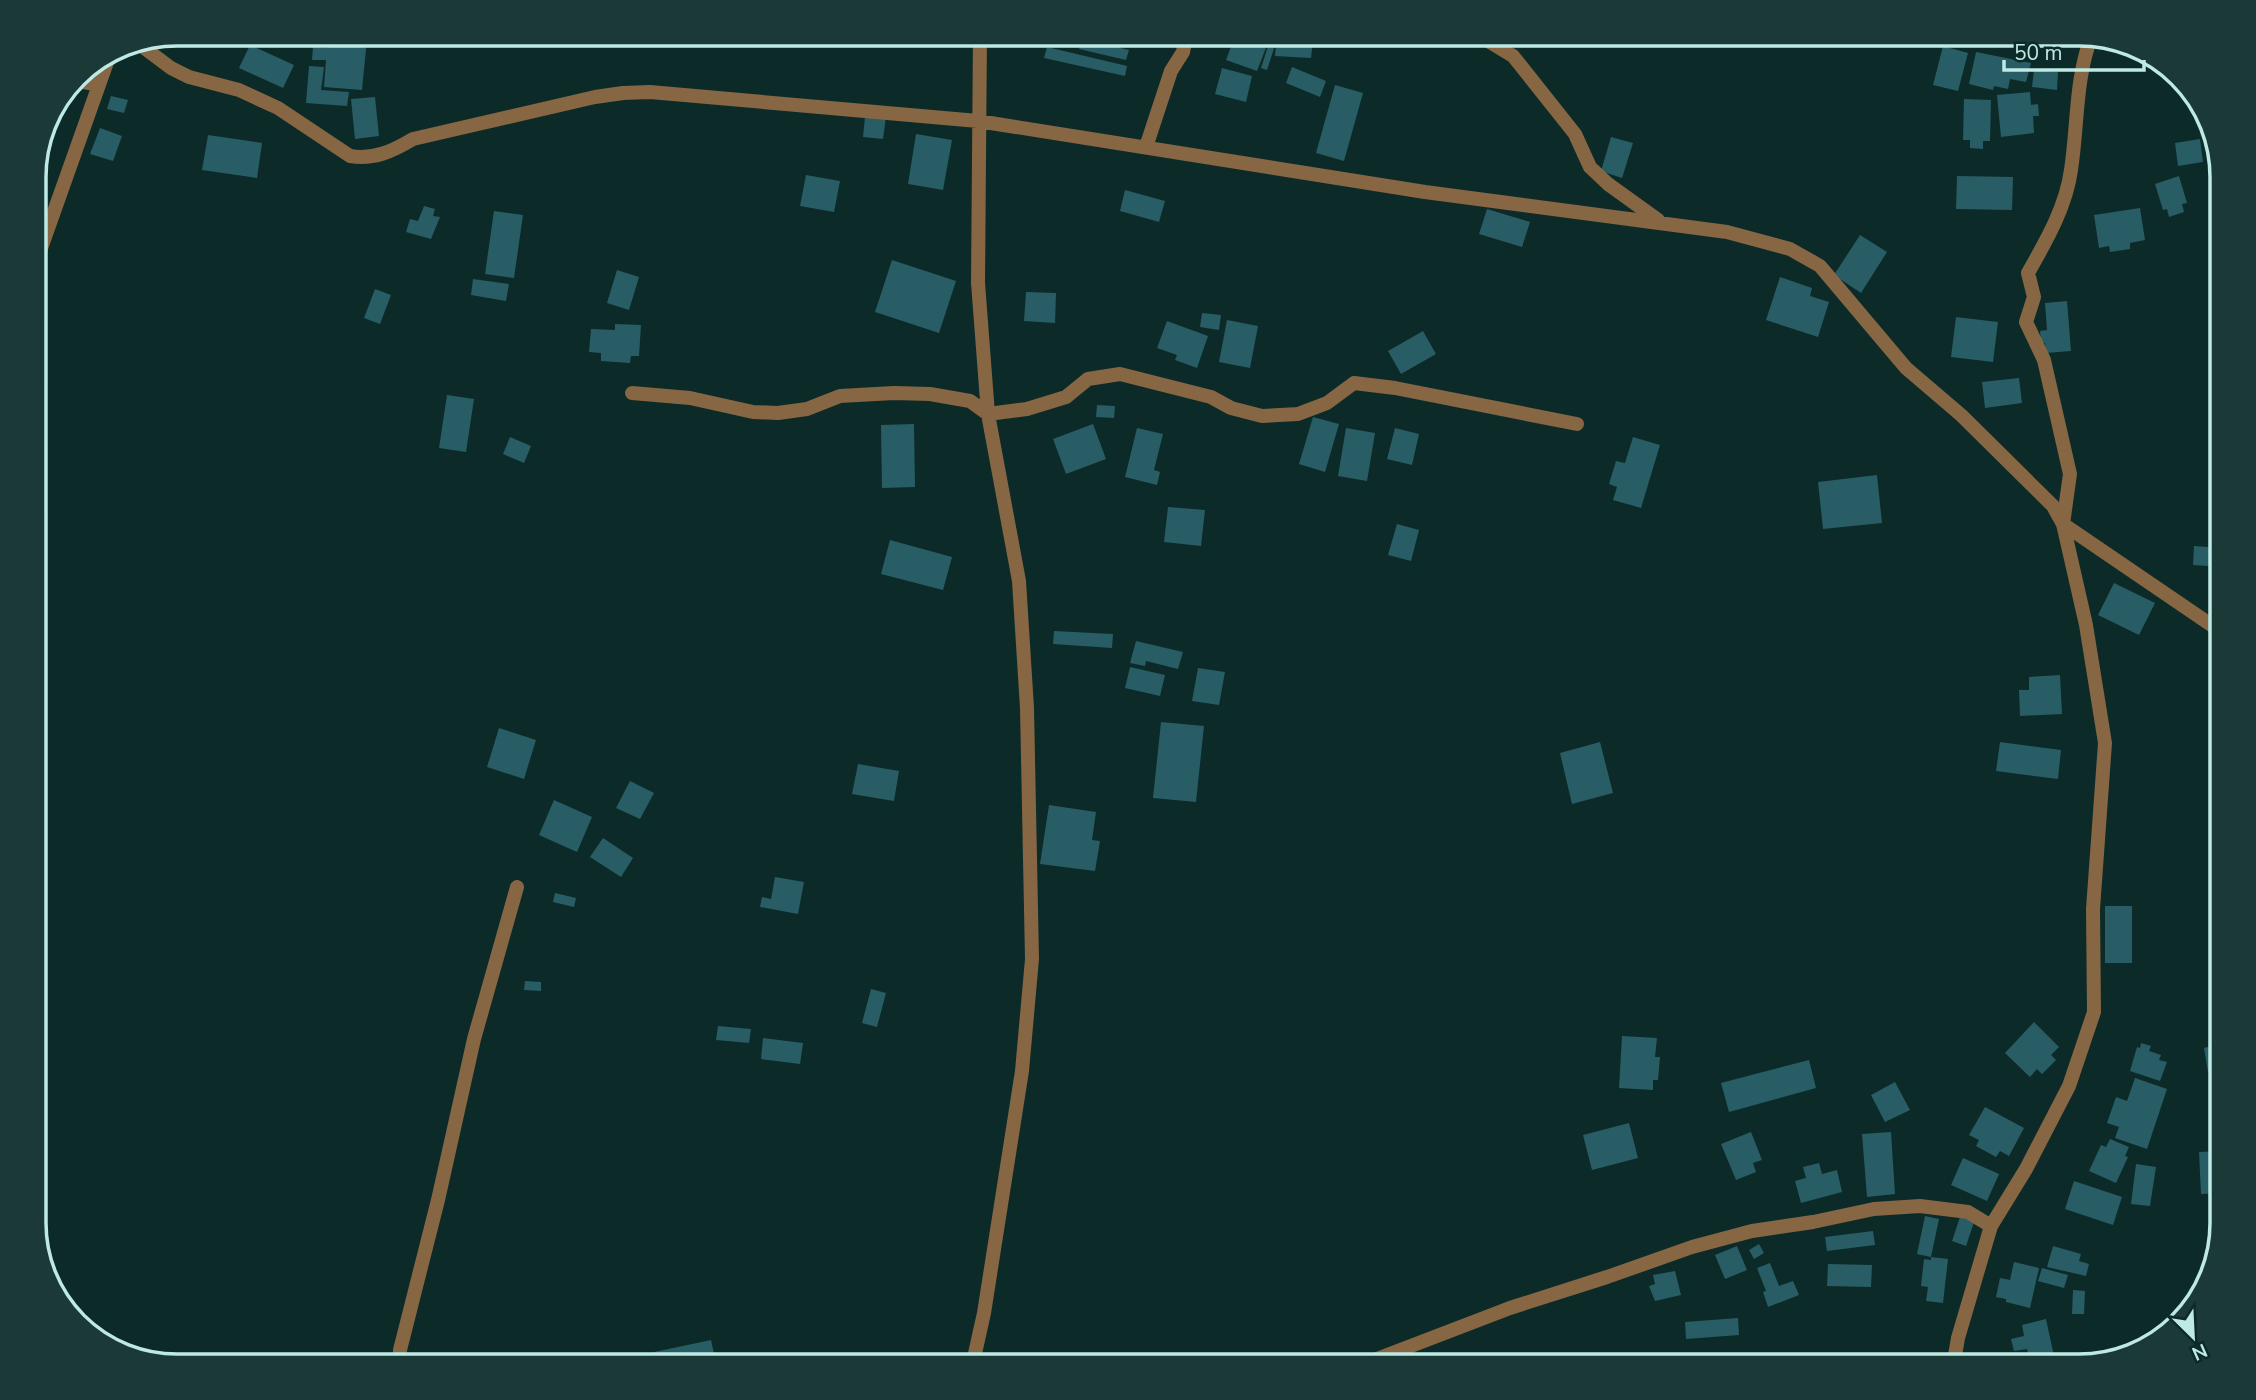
<svg xmlns="http://www.w3.org/2000/svg" width="2256" height="1400" font-family="'Nunito Sans',sans-serif">
<style>
.building{fill:#285d65}
.lines{fill:none;stroke-linecap:round;stroke-linejoin:round}
.minor{stroke:#866643;stroke-width:14}
.rim{fill:none;stroke:#bee9e4;stroke-width:3.5}
</style>
<rect width="100%" height="100%" fill="#0c2a28"/>
<path class="building" d="M 262,33 L 302,33 L 300,40 L 294,38 L 292,43 Z
M 479,33 L 510,33 L 510,36 L 495,39 L 496,43 L 481,45 Z
M 1083,33 L 1099,33 L 1096,42 L 1102,43 L 1104,33 L 1123,38 L 1121,48 L 1129,50 L 1126,60 L 1079,49 Z
M 1236,33 L 1251,33 L 1269,40 L 1257,71 L 1226,60 Z
M 1277,33 L 1308,33 L 1307,39 L 1313,40 L 1311,58 L 1275,56 Z
M 329,36 L 367,39 L 362,90 L 324,87 L 326,60 L 312,60 L 313,47 L 328,48 Z
M 1269,43 L 1275,45 L 1267,70 L 1261,68 Z
M 250,45 L 294,65 L 283,88 L 239,68 Z
M 1943,46 L 1968,53 L 1958,91 L 1933,85 Z
M 1047,47 L 1127,66 L 1125,76 L 1044,58 Z
M 1976,52 L 2031,63 L 2026,82 L 2010,79 L 2008,89 L 1994,86 L 1993,90 L 1969,84 Z
M 309,66 L 324,67 L 321,90 L 349,92 L 347,106 L 306,103 Z
M 1292,67 L 1326,81 L 1320,97 L 1286,83 Z
M 1222,68 L 1252,76 L 1246,102 L 1215,94 Z
M 2034,70 L 2058,72 L 2057,90 L 2032,87 Z
M 1335,85 L 1363,93 L 1344,161 L 1316,153 Z
M 2030,92 L 2031,105 L 2038,104 L 2039,116 L 2033,116 L 2034,133 L 2001,137 L 1997,95 Z
M 111,96 L 128,100 L 124,113 L 107,109 Z
M 375,97 L 379,136 L 355,139 L 351,99 Z
M 1964,99 L 1991,100 L 1990,141 L 1983,141 L 1983,149 L 1970,148 L 1970,140 L 1963,140 Z
M 866,107 L 887,109 L 883,139 L 863,137 Z
M 100,128 L 122,136 L 113,161 L 90,154 Z
M 916,134 L 952,140 L 943,190 L 908,184 Z
M 208,135 L 262,143 L 257,178 L 202,170 Z
M 1611,137 L 1633,143 L 1622,178 L 1601,171 Z
M 2200,139 L 2203,162 L 2178,166 L 2175,143 Z
M 806,175 L 840,181 L 834,212 L 800,206 Z
M 1957,176 L 2013,177 L 2012,210 L 1956,209 Z
M 2179,176 L 2187,203 L 2182,204 L 2184,212 L 2169,217 L 2167,209 L 2163,210 L 2155,184 Z
M 1125,190 L 1165,201 L 1159,222 L 1120,211 Z
M 2223,197 L 2223,225 L 2212,202 Z
M 424,206 L 435,209 L 433,216 L 440,217 L 431,239 L 406,232 L 410,219 L 418,221 Z
M 2140,208 L 2145,240 L 2130,243 L 2130,249 L 2110,252 L 2109,246 L 2099,248 L 2094,215 Z
M 1487,209 L 1530,222 L 1522,247 L 1479,234 Z
M 494,211 L 523,215 L 514,278 L 485,274 Z
M 1860,235 L 1887,252 L 1861,293 L 1834,275 Z
M 892,260 L 956,281 L 939,333 L 875,312 Z
M 617,270 L 639,277 L 629,310 L 607,303 Z
M 1780,277 L 1812,288 L 1810,296 L 1829,302 L 1818,337 L 1766,320 Z
M 473,279 L 509,284 L 506,301 L 471,295 Z
M 375,289 L 391,295 L 380,324 L 364,318 Z
M 1026,292 L 1056,293 L 1055,323 L 1024,321 Z
M 2067,301 L 2071,351 L 2046,353 L 2045,343 L 2041,343 L 2040,331 L 2047,330 L 2045,303 Z
M 1202,313 L 1221,315 L 1219,330 L 1200,327 Z
M 1956,317 L 1998,322 L 1993,362 L 1951,357 Z
M 1227,320 L 1258,326 L 1250,368 L 1219,362 Z
M 1167,321 L 1208,336 L 1197,368 L 1175,360 L 1177,355 L 1157,348 Z
M 615,324 L 641,325 L 639,356 L 631,356 L 630,363 L 601,361 L 601,353 L 589,352 L 591,329 L 615,330 Z
M 1423,331 L 1436,354 L 1401,374 L 1388,351 Z
M 2019,378 L 2022,403 L 1985,408 L 1982,382 Z
M 447,395 L 474,399 L 466,452 L 439,448 Z
M 1097,405 L 1115,406 L 1114,418 L 1096,417 Z
M 1313,417 L 1339,424 L 1325,472 L 1299,464 Z
M 914,424 L 915,487 L 882,488 L 881,425 Z
M 1093,424 L 1106,459 L 1066,474 L 1053,439 Z
M 1137,428 L 1163,434 L 1154,470 L 1160,472 L 1157,485 L 1125,477 Z
M 1346,428 L 1375,433 L 1367,481 L 1338,476 Z
M 1395,428 L 1419,434 L 1412,465 L 1387,459 Z
M 510,437 L 531,446 L 524,463 L 503,454 Z
M 1633,437 L 1660,445 L 1641,508 L 1613,500 L 1617,487 L 1609,484 L 1616,461 L 1625,463 Z
M 1877,475 L 1882,523 L 1823,529 L 1818,482 Z
M 1168,507 L 1205,510 L 1201,546 L 1164,542 Z
M 1397,524 L 1419,530 L 1411,561 L 1388,555 Z
M 890,540 L 952,557 L 943,590 L 881,574 Z
M 2194,546 L 2223,548 L 2223,567 L 2193,565 Z
M 2114,583 L 2155,603 L 2139,635 L 2098,615 Z
M 1054,631 L 1113,634 L 1112,648 L 1053,644 Z
M 1136,641 L 1183,652 L 1178,669 L 1146,661 L 1145,666 L 1130,663 Z
M 1130,667 L 1165,675 L 1160,696 L 1125,688 Z
M 1198,668 L 1225,672 L 1219,705 L 1192,701 Z
M 2060,675 L 2062,714 L 2020,716 L 2019,690 L 2029,690 L 2029,677 Z
M 1161,722 L 1204,726 L 1196,802 L 1153,798 Z
M 499,728 L 536,740 L 524,779 L 487,767 Z
M 1600,742 L 1613,793 L 1572,804 L 1560,753 Z
M 2000,742 L 2061,750 L 2058,779 L 1996,771 Z
M 858,764 L 899,771 L 894,801 L 852,794 Z
M 630,781 L 654,793 L 640,819 L 616,808 Z
M 554,800 L 592,817 L 577,852 L 539,835 Z
M 1049,805 L 1096,812 L 1092,840 L 1100,841 L 1095,871 L 1040,864 Z
M 603,838 L 633,858 L 621,877 L 590,857 Z
M 775,877 L 804,882 L 798,914 L 760,907 L 762,897 L 771,899 Z
M 555,893 L 576,898 L 574,907 L 553,902 Z
M 2105,906 L 2132,906 L 2132,963 L 2105,963 Z
M 2223,939 L 2223,964 L 2219,965 L 2213,941 Z
M 525,981 L 541,982 L 541,991 L 524,990 Z
M 871,989 L 886,993 L 877,1027 L 862,1023 Z
M 2034,1022 L 2059,1047 L 2051,1055 L 2056,1060 L 2042,1074 L 2037,1069 L 2030,1077 L 2005,1053 Z
M 718,1026 L 751,1029 L 749,1043 L 716,1040 Z
M 1622,1036 L 1657,1038 L 1655,1057 L 1660,1057 L 1658,1080 L 1653,1080 L 1653,1090 L 1619,1088 Z
M 763,1038 L 803,1043 L 800,1064 L 761,1059 Z
M 2223,1038 L 2223,1070 L 2208,1072 L 2204,1048 L 2211,1046 L 2210,1040 Z
M 2141,1043 L 2151,1046 L 2149,1051 L 2161,1055 L 2159,1060 L 2167,1062 L 2160,1081 L 2130,1071 L 2137,1047 L 2140,1048 Z
M 1809,1060 L 1816,1088 L 1729,1112 L 1721,1083 Z
M 2135,1078 L 2167,1089 L 2147,1149 L 2115,1138 L 2119,1127 L 2107,1123 L 2116,1097 L 2127,1101 Z
M 1895,1082 L 1910,1110 L 1885,1122 L 1871,1095 Z
M 1985,1107 L 2024,1128 L 2009,1156 L 2000,1151 L 1996,1157 L 1976,1146 L 1979,1140 L 1969,1135 Z
M 1629,1123 L 1638,1158 L 1592,1170 L 1583,1135 Z
M 1751,1132 L 1762,1160 L 1753,1163 L 1756,1172 L 1736,1180 L 1721,1144 Z
M 1891,1132 L 1895,1194 L 1867,1197 L 1862,1134 Z
M 2110,1139 L 2129,1147 L 2125,1156 L 2128,1157 L 2116,1183 L 2089,1171 L 2101,1145 L 2106,1147 Z
M 2223,1151 L 2223,1193 L 2201,1194 L 2199,1152 Z
M 1963,1158 L 1999,1174 L 1987,1201 L 1951,1185 Z
M 1819,1163 L 1822,1174 L 1837,1170 L 1842,1192 L 1801,1203 L 1795,1181 L 1806,1178 L 1803,1167 Z
M 2136,1164 L 2156,1167 L 2150,1206 L 2131,1204 Z
M 2074,1181 L 2122,1197 L 2113,1225 L 2065,1209 Z
M 1961,1214 L 1975,1219 L 1966,1246 L 1952,1241 Z
M 1925,1216 L 1939,1219 L 1931,1257 L 1917,1254 Z
M 1873,1231 L 1875,1245 L 1827,1251 L 1825,1237 Z
M 1759,1244 L 1764,1253 L 1754,1259 L 1749,1250 Z
M 1737,1246 L 1747,1270 L 1725,1279 L 1715,1255 Z
M 2053,1246 L 2081,1254 L 2079,1261 L 2089,1264 L 2086,1276 L 2047,1267 Z
M 1931,1257 L 1948,1259 L 1943,1303 L 1926,1301 L 1928,1287 L 1921,1286 L 1924,1259 L 1931,1260 Z
M 2014,1262 L 2039,1268 L 2030,1308 L 2006,1302 L 2006,1299 L 1996,1297 L 2000,1278 L 2010,1280 Z
M 1770,1263 L 1779,1286 L 1793,1281 L 1799,1295 L 1768,1307 L 1763,1292 L 1766,1291 L 1757,1268 Z
M 1828,1264 L 1872,1265 L 1871,1287 L 1827,1286 Z
M 2042,1268 L 2068,1275 L 2064,1288 L 2038,1281 Z
M 1675,1271 L 1681,1295 L 1655,1301 L 1649,1286 L 1655,1284 L 1653,1275 Z
M 2073,1290 L 2085,1291 L 2084,1314 L 2072,1314 Z
M 1738,1318 L 1739,1335 L 1686,1339 L 1685,1322 Z
M 2046,1319 L 2054,1356 L 2030,1362 L 2027,1349 L 2014,1351 L 2011,1339 L 2024,1336 L 2022,1325 Z
M 711,1340 L 717,1367 L 642,1367 L 640,1355 Z"/>
<g class="lines">
<path class="minor" d="M 1475,33 L 1513,56 L 1575,134 L 1590,167 L 1608,184 L 1658,220
M 135,41 L 171,68 L 189,77 L 239,90 L 278,108 L 350,156 C 374,160 393,151 413,139 L 595,97 L 623,93 L 650,92 L 978,121 L 1425,192 L 1727,232 L 1790,249 L 1820,266 L 1906,368 L 1961,415 L 2053,506 L 2063,524 L 2086,625 L 2105,743 L 2093,909 L 2094,1012 L 2069,1086 L 2026,1169 L 1991,1226 L 1958,1338 L 1953,1367
M 72,80 L 98,85
M 1146,147 L 1171,71 L 1183,52 L 1187,33
M 34,268 L 111,51
M 632,393 L 690,398 L 753,412 L 778,413 L 807,409 L 840,396 L 894,393 L 930,394 L 970,401 L 988,414 L 1027,409 L 1066,397 L 1088,379 L 1120,374 L 1211,397 L 1231,408 L 1262,416 L 1298,414 L 1327,403 L 1354,383 L 1395,388 L 1577,424
M 2063,524 L 2070,474 L 2044,360 L 2026,322 L 2034,297 L 2028,273 C 2046,241 2066,207 2071,170 C 2078,123 2075,82 2091,37
M 2063,524 L 2223,633
M 400,1367 L 400,1350 L 438,1200 L 474,1039 L 517,887
M 972,1367 L 984,1313 L 1022,1071 L 1032,959 L 1027,708 L 1019,581 L 988,414 L 978,283 L 980,33
M 1356,1367 L 1510,1308 L 1607,1277 L 1692,1247 L 1752,1231 L 1813,1222 L 1874,1209 L 1920,1206 L 1968,1212 L 1991,1226"/>
</g>
<path d="M0 0H2256V1400H0ZM177 46H2079A131 131 0 0 1 2210 177V1223A131 131 0 0 1 2079 1354H177A131 131 0 0 1 46 1223V177A131 131 0 0 1 177 46Z" fill="#1a3937" fill-rule="evenodd"/>
<path class="rim" d="M177 46H2079A131 131 0 0 1 2210 177V1223A131 131 0 0 1 2079 1354H177A131 131 0 0 1 46 1223V177A131 131 0 0 1 177 46Z"/>
<g transform="translate(2193 1337) rotate(156)" stroke="#0c2a28" stroke-width="5" paint-order="stroke">
<path d="M0-5L12 26L0 18L-12 26Z" fill="#bee9e4"/>
<text y="-10" font-size="19" font-weight="bold" text-anchor="middle" fill="#bee9e4">N</text>
</g>
<path d="M2004 60v10h140v-10" fill="none" stroke="#bee9e4" stroke-width="3.5"/>
<text x="2014" y="60" font-size="21" fill="#bee9e4" stroke="#0c2a28" stroke-width="5" paint-order="stroke">50 m</text>
</svg>
